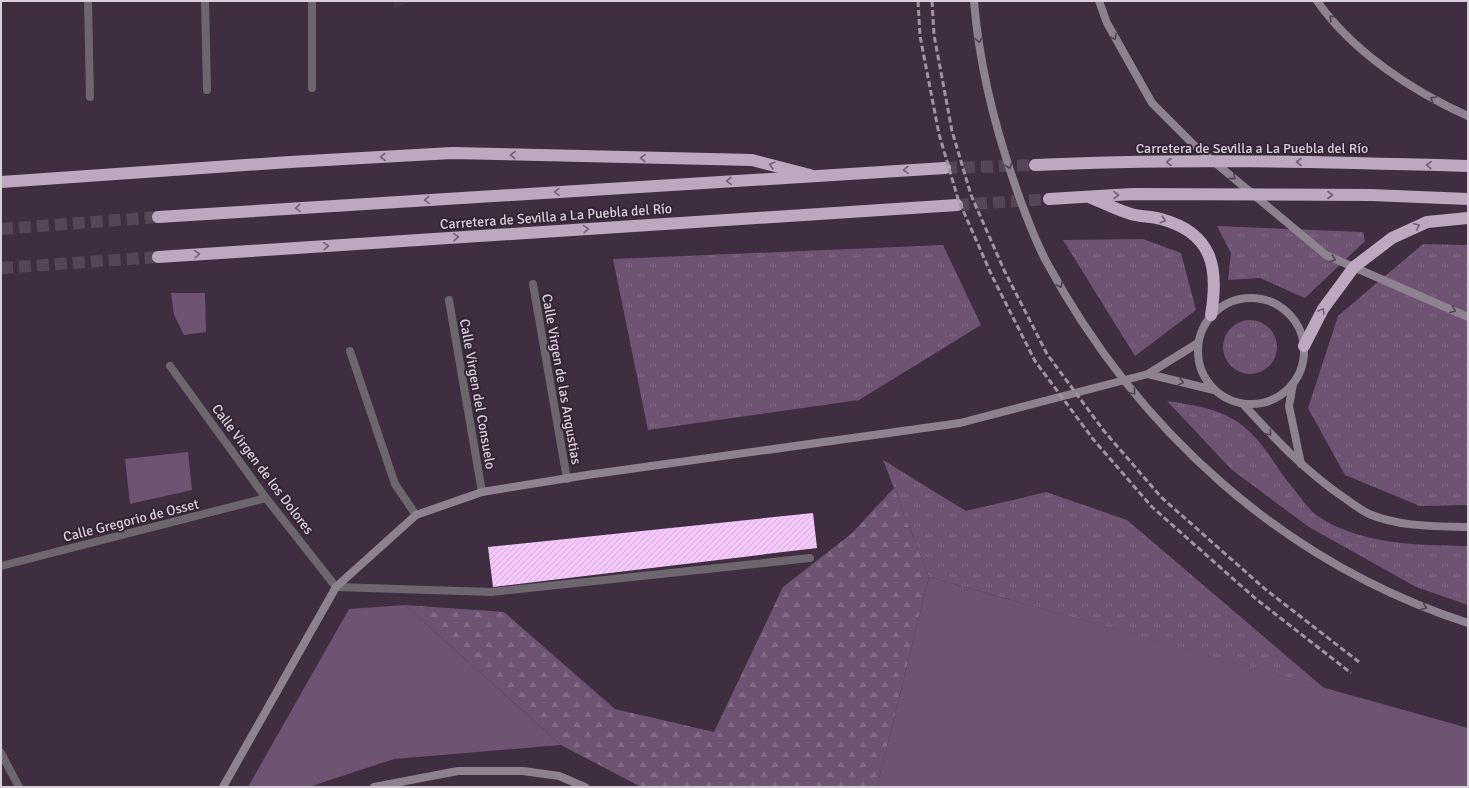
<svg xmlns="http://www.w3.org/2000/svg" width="1469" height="788" font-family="Signika,sans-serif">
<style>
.built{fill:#49354c}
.grass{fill:url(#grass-tufts)}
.forest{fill:url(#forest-firs)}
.park{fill:#6e5372}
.building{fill:url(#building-hatch)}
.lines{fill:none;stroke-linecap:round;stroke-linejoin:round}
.highway-tunnel{stroke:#554657;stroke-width:12;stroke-dasharray:12 6;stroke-linecap:butt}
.lane{stroke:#6e666f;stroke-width:8}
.street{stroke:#6e666f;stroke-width:8}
.secondary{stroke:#8e8290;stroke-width:8}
.highway{stroke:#bca9bf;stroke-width:12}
.rail{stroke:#a194a2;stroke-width:3;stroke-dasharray:6 3;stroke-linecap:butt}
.oneway{stroke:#4f4151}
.oneway2{stroke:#716074}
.labels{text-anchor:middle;stroke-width:4;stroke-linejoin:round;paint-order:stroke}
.street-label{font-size:14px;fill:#d9cfda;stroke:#342536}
</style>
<defs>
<pattern id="grass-tufts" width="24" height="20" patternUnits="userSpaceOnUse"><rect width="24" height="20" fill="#6e5372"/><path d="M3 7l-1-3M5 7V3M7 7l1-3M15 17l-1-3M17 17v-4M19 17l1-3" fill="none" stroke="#826b86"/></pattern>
<pattern id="forest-firs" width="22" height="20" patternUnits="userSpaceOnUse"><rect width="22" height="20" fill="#6e5372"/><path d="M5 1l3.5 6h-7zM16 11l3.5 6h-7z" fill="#826b86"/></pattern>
<pattern id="building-hatch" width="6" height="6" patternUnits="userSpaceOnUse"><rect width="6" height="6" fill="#f6c8fd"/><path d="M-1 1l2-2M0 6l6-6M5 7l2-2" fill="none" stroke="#d2acd7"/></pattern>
</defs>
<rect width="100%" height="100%" fill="#3e2e40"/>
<path class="built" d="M 394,1 L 412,1 L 394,9 Z"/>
<path class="grass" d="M 1217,226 L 1363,232 L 1365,241 L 1305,298 L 1260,278 L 1228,280 L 1231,253 Z
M 1143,239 L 1181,253 L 1196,310 L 1135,356 L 1063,240 Z
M 1423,244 L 1468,245 L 1468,505 L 1420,506 L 1345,475 L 1308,408 L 1338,316 Z
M 943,245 L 981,325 L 859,400 L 648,430 L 613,259 Z
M1223 347a27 27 0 1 1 54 0a27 27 0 1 1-54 0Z
M 1167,401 C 1208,407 1238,412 1264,448 C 1274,461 1282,475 1292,487 C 1300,496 1307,508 1316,515 C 1360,545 1417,545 1468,546 L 1468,605 L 1416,587 L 1309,527 L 1232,470 Z
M 883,460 L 966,511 L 1046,492 L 1127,520 L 1324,688 L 929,577 Z"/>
<path class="forest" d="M 894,488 L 929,577 L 877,787 L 641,787 L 561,745 L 405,605 L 504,612 L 615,709 L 714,732 L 783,587 L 851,534 Z"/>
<path class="park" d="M 171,293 L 205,293 L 206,332 L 184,335 L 174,315 Z
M 188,452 L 192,490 L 130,504 L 125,459 Z
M 929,577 L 1468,728 L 1468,787 L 877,787 Z
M 405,605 L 561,745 L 394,759 L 309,787 L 248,787 L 349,609 Z"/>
<path class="building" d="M 813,513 L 817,548 L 493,587 L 488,547 Z"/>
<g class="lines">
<path class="highway-tunnel" d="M 945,168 L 1035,165
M 957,205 L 1049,199
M 1,229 L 158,217
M 1,268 L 158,257"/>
<path class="lane" d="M 336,587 L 491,592 L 810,558"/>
<path class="street" d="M 88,1 L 90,97
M 205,1 L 207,90
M 312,1 L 312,88
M 533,284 L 567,479
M 449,300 L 482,492
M 350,351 L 395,484 L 416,515
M 170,366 L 266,498 L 336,587
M 1,566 L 266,498
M 1,753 L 19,787"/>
<path class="secondary" d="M 974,1 C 979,63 994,124 1014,182 C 1023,208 1033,236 1046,261 C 1137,430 1283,563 1468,623
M 1099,1 L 1107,23 L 1152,103 L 1195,146 L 1326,255 L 1468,317
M 1317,1 C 1353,52 1412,91 1468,116
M1198 351a53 53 0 1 1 106 0a53 53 0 1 1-106 0Z
M 1148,374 L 1214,390
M 1293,384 L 1289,406 L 1301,464
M 1243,404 C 1275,439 1307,473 1346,499 C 1353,504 1361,510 1369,514 C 1400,527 1435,526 1468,527
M 223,787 L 336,587 L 416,515 L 482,492 L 587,475 L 960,423 L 1148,374 L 1198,343
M 374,787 L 458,771 L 523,771 L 559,776 L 585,787"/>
<path class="highway" d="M 1035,165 C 1179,158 1324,162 1468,166
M 1,182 L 290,162 L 452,153 L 752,160 L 810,175
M 1091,198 C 1104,203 1117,210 1131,214 C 1141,217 1151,216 1161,219 C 1213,233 1219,268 1211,315
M 1049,199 L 1132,194 L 1371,195 L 1468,199
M 158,217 L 945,168
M 158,257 L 957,205
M 1304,346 L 1323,309 L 1354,267 L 1392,238 L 1427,222 L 1468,218"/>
<path class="rail" d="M 918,1 L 920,36 L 939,134 L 958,199 L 992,276 L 1035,361 L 1093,439 L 1152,507 L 1256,599 L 1351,673
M 932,1 L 934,35 L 952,131 L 971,195 L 1004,270 L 1047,354 L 1104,431 L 1161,497 L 1265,589 L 1359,662"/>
</g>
<defs><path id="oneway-chevron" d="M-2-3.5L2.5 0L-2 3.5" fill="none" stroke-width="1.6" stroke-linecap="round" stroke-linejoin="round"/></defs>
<g class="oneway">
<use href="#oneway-chevron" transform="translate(1332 18) rotate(-133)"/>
<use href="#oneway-chevron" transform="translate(1114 37) rotate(60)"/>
<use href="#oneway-chevron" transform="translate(979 40) rotate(81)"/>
<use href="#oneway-chevron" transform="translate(1433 99) rotate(-149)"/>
<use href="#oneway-chevron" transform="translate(1009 166) rotate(71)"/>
<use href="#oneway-chevron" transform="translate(1233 177) rotate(40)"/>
<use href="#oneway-chevron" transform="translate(1333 259) rotate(23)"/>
<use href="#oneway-chevron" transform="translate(1060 285) rotate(60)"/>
<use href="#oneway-chevron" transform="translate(1453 310) rotate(23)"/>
<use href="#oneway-chevron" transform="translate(1181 382) rotate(14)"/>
<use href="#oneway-chevron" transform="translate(1133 392) rotate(50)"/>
<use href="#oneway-chevron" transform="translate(1269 433) rotate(49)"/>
<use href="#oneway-chevron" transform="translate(1424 607) rotate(23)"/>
</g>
<g class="oneway2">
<use href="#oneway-chevron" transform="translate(513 155) rotate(-178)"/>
<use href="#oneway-chevron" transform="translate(383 157) rotate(177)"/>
<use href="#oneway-chevron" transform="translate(643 158) rotate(-178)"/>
<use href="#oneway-chevron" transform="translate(1169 162) rotate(180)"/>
<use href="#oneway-chevron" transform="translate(1299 162) rotate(180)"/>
<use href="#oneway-chevron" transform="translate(772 165) rotate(-165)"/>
<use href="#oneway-chevron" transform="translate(1429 165) rotate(-178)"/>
<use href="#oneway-chevron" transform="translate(906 170) rotate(177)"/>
<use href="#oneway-chevron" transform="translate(729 181) rotate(176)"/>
<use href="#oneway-chevron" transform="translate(557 192) rotate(176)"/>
<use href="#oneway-chevron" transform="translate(1116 195) rotate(-2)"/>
<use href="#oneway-chevron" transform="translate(1330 195)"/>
<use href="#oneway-chevron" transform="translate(427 200) rotate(176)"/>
<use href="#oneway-chevron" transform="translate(298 208) rotate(176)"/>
<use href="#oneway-chevron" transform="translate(1163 220) rotate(16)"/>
<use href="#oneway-chevron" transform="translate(1417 226) rotate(-25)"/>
<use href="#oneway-chevron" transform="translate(586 229) rotate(-4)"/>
<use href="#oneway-chevron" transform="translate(456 237) rotate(-4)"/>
<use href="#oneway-chevron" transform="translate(326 246) rotate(-4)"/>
<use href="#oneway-chevron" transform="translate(197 254) rotate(-4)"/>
<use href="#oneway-chevron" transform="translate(1322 311) rotate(-60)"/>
</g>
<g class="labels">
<g class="street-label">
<text x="1252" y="153">Carretera de Sevilla a La Puebla del Río</text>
<text transform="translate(556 216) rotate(-4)" y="5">Carretera de Sevilla a La Puebla del Río</text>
<text transform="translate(562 379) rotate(80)" y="5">Calle Virgen de las Angustias</text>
<text transform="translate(478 394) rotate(80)" y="5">Calle Virgen del Consuelo</text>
<text transform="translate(263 469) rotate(53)" y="5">Calle Virgen de los Dolores</text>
<text transform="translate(131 520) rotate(-14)" y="5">Calle Gregorio de Osset</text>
</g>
</g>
<rect width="1469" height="788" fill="none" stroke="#d9cfda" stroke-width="4"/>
</svg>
